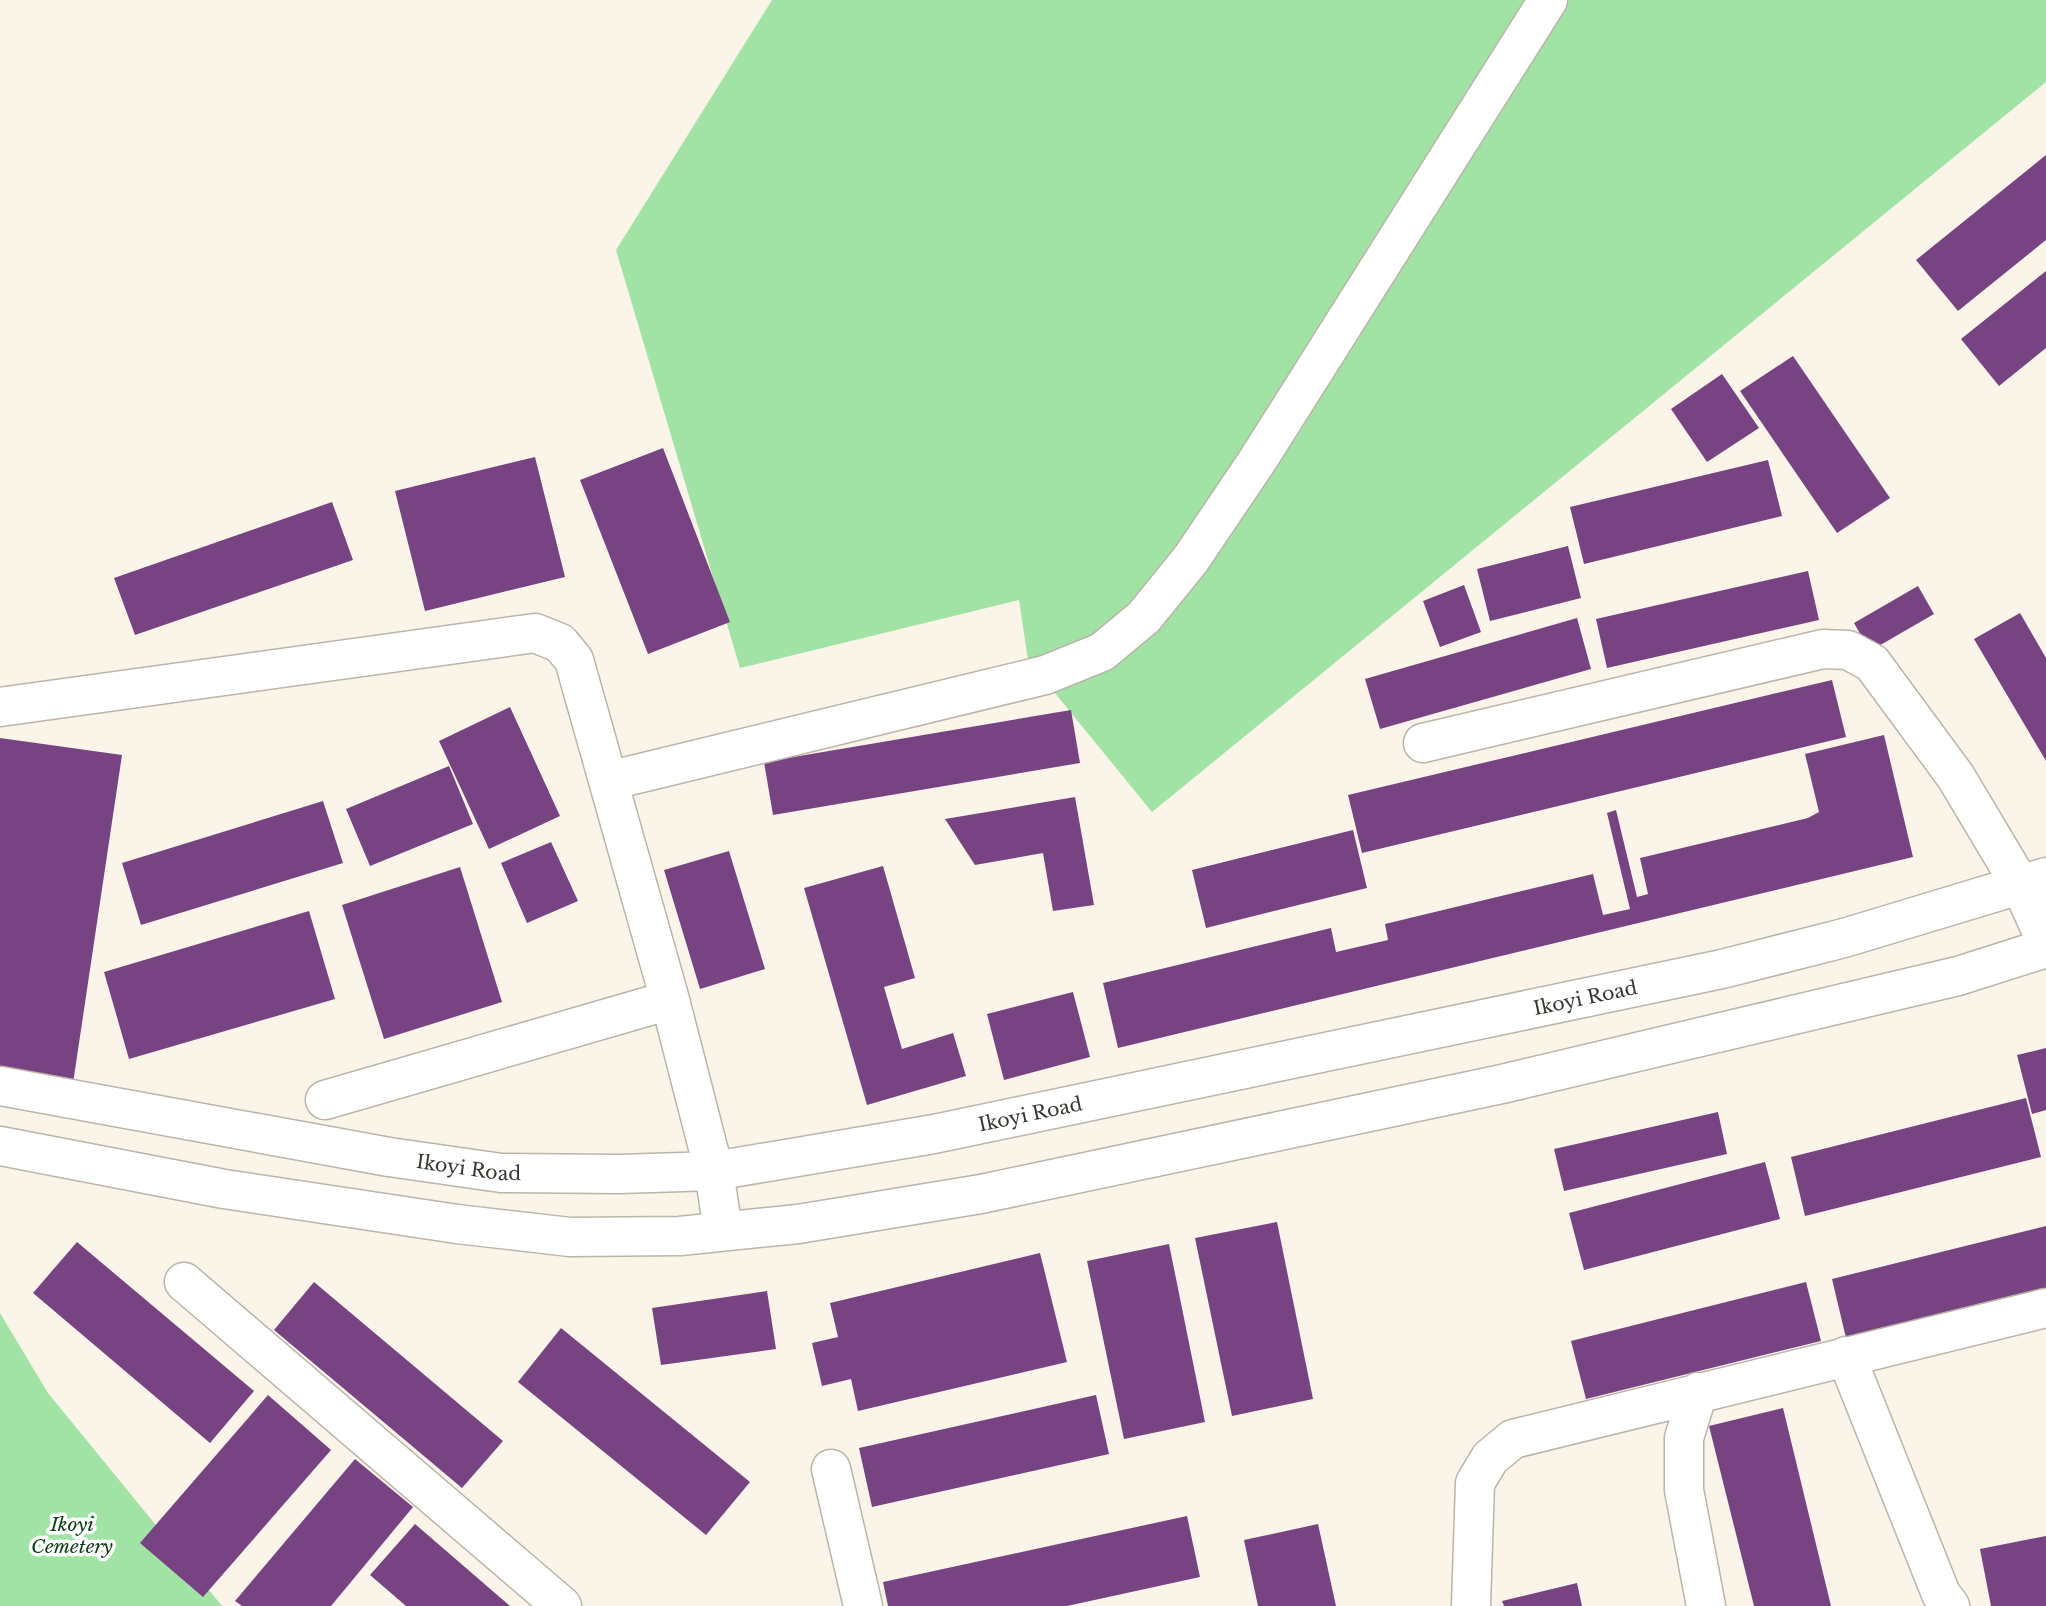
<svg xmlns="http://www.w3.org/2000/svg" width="2046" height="1606" font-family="'Libre Baskerville',serif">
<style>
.green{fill:#a0e3a4}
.building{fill:#774382}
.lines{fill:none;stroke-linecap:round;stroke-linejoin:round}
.minor-casing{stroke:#bbb5a9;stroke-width:41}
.major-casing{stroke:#bbb5a9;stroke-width:41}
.minor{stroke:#fff;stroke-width:38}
.major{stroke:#fff;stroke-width:38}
.labels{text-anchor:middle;stroke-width:7;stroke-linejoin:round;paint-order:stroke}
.street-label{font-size:19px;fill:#393631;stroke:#fff}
.park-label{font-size:19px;font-style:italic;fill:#0e4016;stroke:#fff}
</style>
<rect width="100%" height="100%" fill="#fbf4e8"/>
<path class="green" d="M 772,0 L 2046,0 L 2046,82 L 1152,812 L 1028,660 L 1019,600 L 740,668 L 616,250 Z
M 0,1313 L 48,1393 L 222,1606 L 0,1606 Z"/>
<path class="building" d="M 2046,155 L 2046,240 L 1958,311 L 1916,260 Z
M 2046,271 L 2046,348 L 1999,386 L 1961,339 Z
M 1793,356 L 1890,498 L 1837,533 L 1740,391 Z
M 1722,374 L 1759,428 L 1707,462 L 1671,409 Z
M 663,448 L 730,622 L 648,654 L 580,480 Z
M 535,457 L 565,577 L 425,611 L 395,491 Z
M 1768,460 L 1782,516 L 1584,564 L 1570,507 Z
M 332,502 L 353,560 L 135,635 L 114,578 Z
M 1568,546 L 1581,598 L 1490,621 L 1477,569 Z
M 1808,571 L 1819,620 L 1607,668 L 1596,619 Z
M 1464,585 L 1481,632 L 1440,647 L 1423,601 Z
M 1918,586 L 1934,614 L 1870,651 L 1854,623 Z
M 2020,613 L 2046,658 L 2046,761 L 1974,639 Z
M 1577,618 L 1591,669 L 1380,729 L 1365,679 Z
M 1832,680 L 1846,737 L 1362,853 L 1348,795 Z
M 510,707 L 560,816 L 489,849 L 439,741 Z
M 1071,710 L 1080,763 L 773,815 L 764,762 Z
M 1884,735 L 1913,857 L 1118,1048 L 1103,983 L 1331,928 L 1336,952 L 1388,940 L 1385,924 L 1593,874 L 1603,915 L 1630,909 L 1607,813 L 1616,810 L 1637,897 L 1648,894 L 1640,858 L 1808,818 L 1819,812 L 1805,754 Z
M 0,738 L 122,755 L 72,1090 L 0,1080 Z
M 449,766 L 473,824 L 370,866 L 346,809 Z
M 1075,797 L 1094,905 L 1053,911 L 1043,853 L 975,865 L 945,819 Z
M 323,801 L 343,863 L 141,925 L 122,863 Z
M 1353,830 L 1367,888 L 1206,928 L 1192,870 Z
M 551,842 L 578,901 L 527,923 L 501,863 Z
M 729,851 L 765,969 L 700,989 L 664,870 Z
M 883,866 L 915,978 L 884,987 L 902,1049 L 953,1033 L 966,1076 L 867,1105 L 804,888 Z
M 460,867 L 502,1002 L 384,1039 L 342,905 Z
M 309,911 L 335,999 L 129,1059 L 104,972 Z
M 1073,992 L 1090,1057 L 1004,1080 L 987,1014 Z
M 2046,1048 L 2046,1110 L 2032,1114 L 2017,1055 Z
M 2026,1098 L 2041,1157 L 1805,1216 L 1791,1157 Z
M 1718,1112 L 1727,1154 L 1564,1191 L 1554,1149 Z
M 1765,1162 L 1780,1219 L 1584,1270 L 1569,1213 Z
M 1277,1222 L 1313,1399 L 1232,1416 L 1195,1238 Z
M 2046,1226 L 2046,1288 L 1846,1338 L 1832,1279 Z
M 77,1242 L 254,1391 L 210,1443 L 33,1293 Z
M 1169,1244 L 1205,1422 L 1124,1439 L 1087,1261 Z
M 1040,1253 L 1067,1362 L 858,1411 L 851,1379 L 822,1386 L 812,1343 L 838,1337 L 830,1303 Z
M 314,1282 L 503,1441 L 462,1488 L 274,1330 Z
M 1806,1282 L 1821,1341 L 1586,1399 L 1571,1341 Z
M 767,1291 L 776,1349 L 661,1365 L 652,1308 Z
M 561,1328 L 750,1482 L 706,1535 L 518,1382 Z
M 268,1395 L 331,1450 L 203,1597 L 140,1543 Z
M 1096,1395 L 1109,1454 L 872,1507 L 859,1448 Z
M 1783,1408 L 1831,1606 L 1754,1606 L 1709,1426 Z
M 355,1459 L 413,1507 L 331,1606 L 242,1606 L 235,1601 Z
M 1187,1516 L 1200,1577 L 1067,1606 L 888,1606 L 883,1582 Z
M 415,1524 L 510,1606 L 406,1606 L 370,1575 Z
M 1318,1524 L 1336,1606 L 1258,1606 L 1244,1540 Z
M 2046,1536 L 2046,1606 L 1991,1606 L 1980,1549 Z
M 1577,1583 L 1582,1606 L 1504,1606 L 1502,1601 Z"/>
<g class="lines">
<g class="minor-casing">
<path id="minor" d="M 0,707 L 535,633 L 560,643 L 574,660 L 670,1000 L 714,1171 L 723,1231
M 1423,743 L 1823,649 L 1848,650 L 1872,663 L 1956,777 L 2021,886 L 2046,941
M 608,781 L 1045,675 L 1102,652 L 1144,617 L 1191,559 L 1259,458 L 1548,0
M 325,1100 L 670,1000
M 184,1282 L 562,1606
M 1846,1356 L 1941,1594 L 1950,1606
M 1698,1392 L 1684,1438 L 1684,1490 L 1706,1606
M 831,1469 L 863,1606
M 1471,1606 L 1475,1483 L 1490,1458 L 1513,1439 L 2046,1308"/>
</g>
<g class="major-casing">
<g id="major">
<path id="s1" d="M 0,1086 L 389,1157 L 501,1173 L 619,1174 L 714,1171 L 934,1134 L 1722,969 L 1844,938 L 2046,877"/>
<path d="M 0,1146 L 224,1189 L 457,1224 L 570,1237 L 680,1236 L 798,1224 L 981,1194 L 1502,1084 L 1958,976 L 2046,948"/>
</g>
</g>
<use href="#minor" class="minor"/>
<use href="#major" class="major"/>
</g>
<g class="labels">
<g class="street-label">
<text dy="7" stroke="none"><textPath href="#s1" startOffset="1610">Ikoyi Road</textPath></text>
<text dy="7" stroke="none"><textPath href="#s1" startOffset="1043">Ikoyi Road</textPath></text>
<text dy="7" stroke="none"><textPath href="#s1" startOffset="476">Ikoyi Road</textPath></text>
</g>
<g class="park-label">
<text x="72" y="1531">Ikoyi<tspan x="72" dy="22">Cemetery</tspan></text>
</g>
</g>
</svg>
